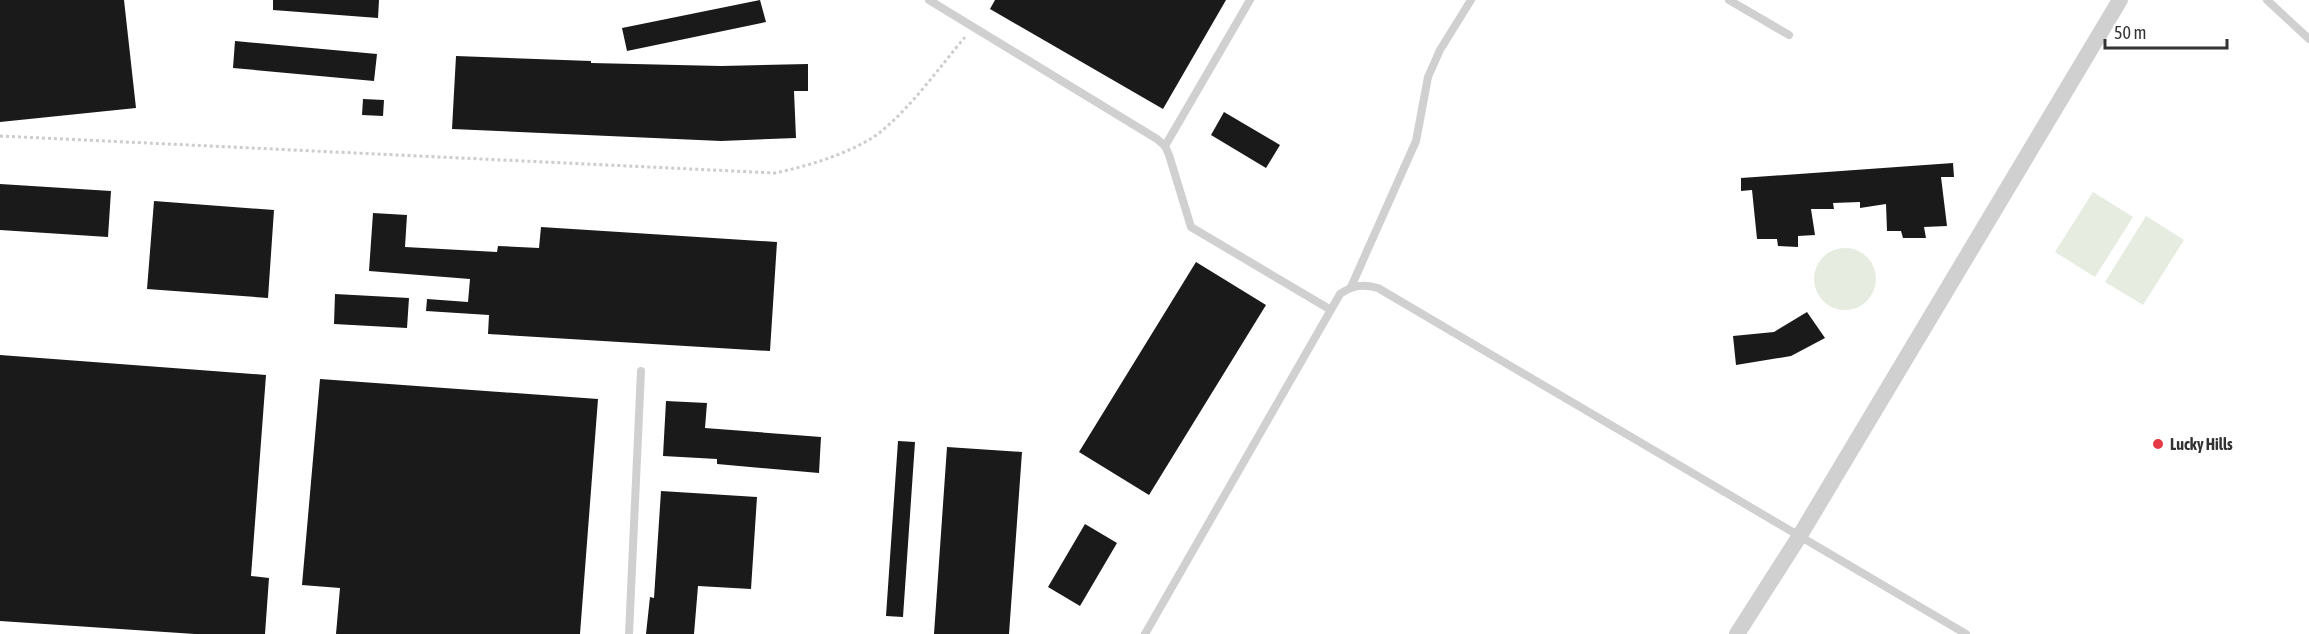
<svg xmlns="http://www.w3.org/2000/svg" width="2309" height="634" font-family="'Asap Condensed',sans-serif">
<style>
.green{fill:#e6ecdf}
.building{fill:#1a1a1a}
.lines{fill:none;stroke-linecap:round;stroke-linejoin:round}
.path{stroke:#cdcdcd;stroke-width:3;stroke-dasharray:3 3;stroke-linecap:butt}
.service{stroke:#d0d0d0;stroke-width:8}
.minor{stroke:#d0d0d0;stroke-width:16}
.poi-dot{fill:#e63946;stroke:#fff;stroke-width:2}
.labels{text-anchor:middle;stroke-width:6;stroke-linejoin:round;paint-order:stroke}
.poi-label{font-size:16px;font-weight:bold;fill:#333;stroke:#fff;text-anchor:start}
</style>
<rect width="100%" height="100%" fill="#fff"/>
<path class="green" d="M 2093,192 L 2133,217 L 2095,277 L 2055,252 Z
M 2146,216 L 2184,240 L 2143,305 L 2105,282 Z
M1814 279a31 31 0 1 1 62 0a31 31 0 1 1-62 0Z"/>
<path class="building" d="M 0,0 L 124,0 L 136,108 L 0,122 Z
M 273,0 L 379,0 L 378,18 L 273,10 Z
M 760,0 L 766,22 L 627,51 L 622,28 Z
M 995,0 L 1226,0 L 1163,109 L 990,9 Z
M 235,41 L 377,54 L 374,81 L 233,68 Z
M 456,56 L 591,61 L 591,63 L 721,66 L 808,64 L 808,91 L 794,91 L 796,138 L 721,141 L 452,129 Z
M 363,99 L 384,100 L 383,116 L 362,115 Z
M 1224,112 L 1280,145 L 1266,168 L 1211,135 Z
M 1953,163 L 1954,177 L 1941,177 L 1947,226 L 1924,227 L 1926,238 L 1903,238 L 1901,231 L 1887,231 L 1886,204 L 1860,208 L 1860,202 L 1833,203 L 1834,209 L 1811,209 L 1815,235 L 1798,236 L 1798,247 L 1778,246 L 1777,239 L 1757,239 L 1752,190 L 1741,191 L 1741,178 Z
M 0,184 L 111,191 L 108,237 L 0,230 Z
M 154,201 L 274,210 L 268,298 L 147,289 Z
M 373,213 L 407,215 L 405,247 L 497,252 L 498,246 L 539,248 L 541,227 L 777,242 L 770,351 L 488,334 L 489,315 L 426,311 L 427,299 L 468,302 L 470,279 L 369,271 Z
M 1196,262 L 1266,305 L 1149,495 L 1079,452 Z
M 335,294 L 409,298 L 407,328 L 334,324 Z
M 1807,312 L 1825,338 L 1791,356 L 1736,365 L 1733,336 L 1774,332 Z
M 0,355 L 266,375 L 251,576 L 269,578 L 265,634 L 195,634 L 0,621 Z
M 320,379 L 598,399 L 580,634 L 336,634 L 340,588 L 302,585 Z
M 666,401 L 707,403 L 705,428 L 821,437 L 819,473 L 717,464 L 717,459 L 663,456 Z
M 898,441 L 915,442 L 903,617 L 886,616 Z
M 947,447 L 1022,452 L 1009,634 L 934,634 Z
M 661,491 L 757,497 L 751,589 L 698,586 L 694,634 L 646,634 L 650,597 L 654,598 Z
M 1085,524 L 1117,543 L 1080,606 L 1048,587 Z"/>
<g class="lines">
<path class="path" d="M 0,136 L 775,173 C 807,166 838,157 867,141 C 901,122 940,66 966,36"/>
<path class="service" d="M 929,0 L 1157,139 L 1165,146 L 1169,155 L 1191,227 L 1331,310
M 1729,0 L 1789,35
M 2267,0 L 2309,39
M 1165,146 L 1250,0
M 1351,287 L 1416,141 L 1428,77 L 1440,50 L 1471,0
M 629,634 L 641,371
M 1145,634 L 1340,294 C 1353,285 1363,284 1378,288 L 1966,634"/>
<path class="minor" d="M 1737,634 L 1799,537 L 2120,0"/>
</g>
<circle class="poi-dot" cx="2158" cy="444" r="6"/>
<g class="labels">
<g class="poi-label">
<text x="2170" y="450">Lucky Hills</text>
</g>
</g>
<path d="M2105 39v9h122v-9" fill="none" stroke="#333333" stroke-width="3"/>
<text x="2114" y="39" font-size="18" fill="#333333" stroke="#ffffff" stroke-width="4.5" paint-order="stroke">50 m</text>
</svg>
